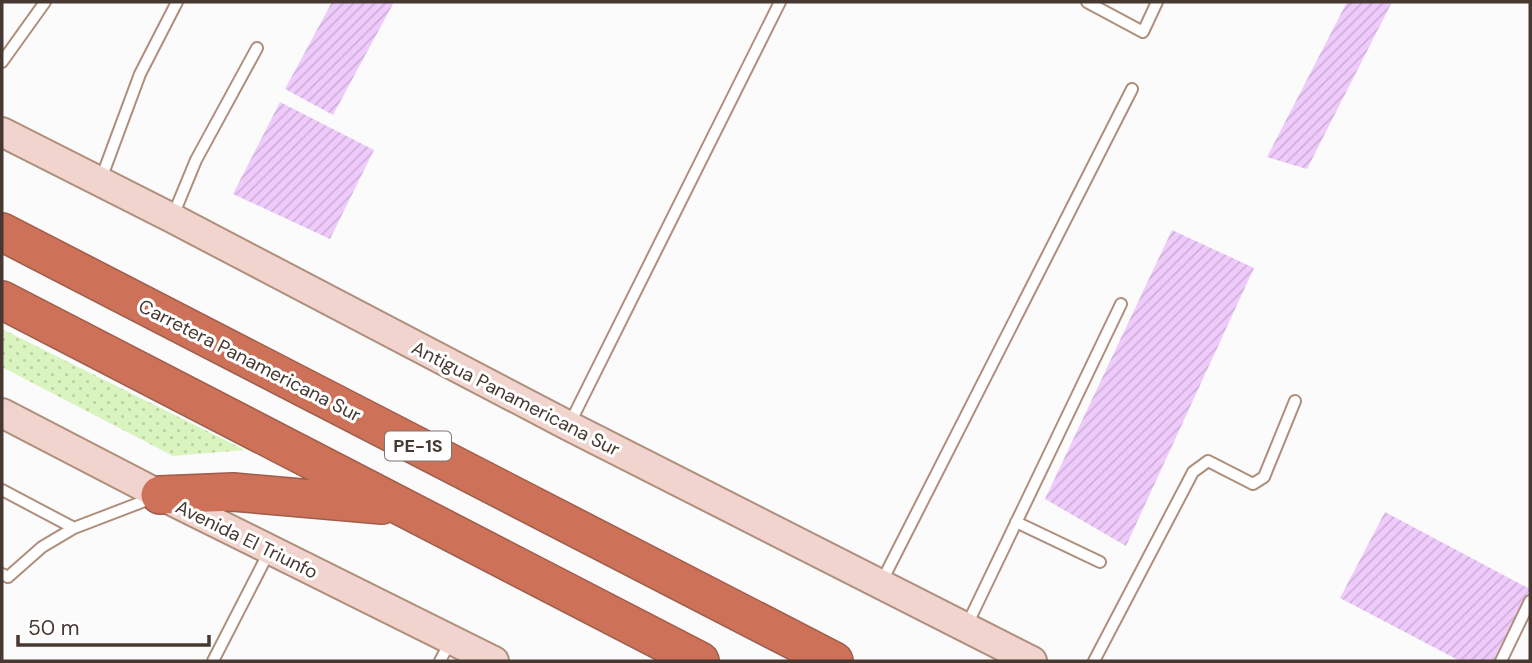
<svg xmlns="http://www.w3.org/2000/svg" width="1532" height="663" font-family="'DM Sans',sans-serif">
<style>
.grass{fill:url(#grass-dots)}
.building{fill:url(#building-hatch)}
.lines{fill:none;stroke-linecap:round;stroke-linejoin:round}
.lane-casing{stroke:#af8f7c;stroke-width:14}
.secondary-casing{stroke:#af8f7c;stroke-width:32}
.highway-casing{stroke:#9f5d4b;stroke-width:40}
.lane{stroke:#fff;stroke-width:10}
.secondary{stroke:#f0d4cd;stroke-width:28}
.highway{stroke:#ce7159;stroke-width:37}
.labels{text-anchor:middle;stroke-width:6;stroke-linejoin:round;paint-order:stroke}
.shield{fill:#fff;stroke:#7e746f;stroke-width:2}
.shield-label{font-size:18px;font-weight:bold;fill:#473931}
.street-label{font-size:19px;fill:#473931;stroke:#fff}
</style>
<defs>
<pattern id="grass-dots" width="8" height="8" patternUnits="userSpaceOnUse" patternTransform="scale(1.75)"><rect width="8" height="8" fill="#daf4c0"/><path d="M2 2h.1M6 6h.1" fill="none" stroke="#bcd2a5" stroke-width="1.8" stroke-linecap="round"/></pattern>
<pattern id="building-hatch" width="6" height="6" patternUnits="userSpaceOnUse" patternTransform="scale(1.75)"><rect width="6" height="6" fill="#efcbfc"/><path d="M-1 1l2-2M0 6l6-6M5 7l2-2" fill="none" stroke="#ceafd8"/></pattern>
</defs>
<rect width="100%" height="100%" fill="#fbfbfb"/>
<path class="grass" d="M 2,329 L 245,450 L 173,456 L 2,367 Z"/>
<path class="building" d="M 332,2 L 394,2 L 333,115 L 285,89 Z
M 1347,2 L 1392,2 L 1307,169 L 1267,157 Z
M 280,102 L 374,150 L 330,239 L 233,194 Z
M 1172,230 L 1254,268 L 1126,546 L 1045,499 Z
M 1385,512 L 1530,589 L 1493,661 L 1460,661 L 1340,598 Z"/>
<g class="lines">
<g class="lane-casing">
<path id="lane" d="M 1087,2 L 1143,32 L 1157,2
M 2,62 L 45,2
M 101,179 L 140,74 L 177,2
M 172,218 L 196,160 L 257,48
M 569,425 L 780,2
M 2,490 L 74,528
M 1016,522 L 1100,562
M 2,574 L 8,577 L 42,547 L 74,528 L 155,497
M 881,583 L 1132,89
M 966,627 L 1121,304
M 213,661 L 270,550
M 440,661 L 450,642
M 1094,661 L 1193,472 L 1208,461 L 1253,484 L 1264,477 L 1295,401
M 1501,661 L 1530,601"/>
</g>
<g class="secondary-casing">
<path id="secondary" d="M 2,132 L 172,218 L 569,426 L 1032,661
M 2,413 L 160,495 L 494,661"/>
</g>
<g class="highway-casing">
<path id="highway" d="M 2,232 L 834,661
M 2,300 L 700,661
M 160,495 L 233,492 L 382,505"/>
</g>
<use href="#lane" class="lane"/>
<use href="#secondary" class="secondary"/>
<use href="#highway" class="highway"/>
</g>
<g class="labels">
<rect class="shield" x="385" y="431.5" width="66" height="29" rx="5"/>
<g class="shield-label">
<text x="418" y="452">PE-1S</text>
</g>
<g class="street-label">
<text transform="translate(250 360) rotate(27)" y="7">Carretera Panamericana Sur</text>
<text transform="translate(516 398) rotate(27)" y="7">Antigua Panamericana Sur</text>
<text transform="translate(247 539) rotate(26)" y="7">Avenida El Triunfo</text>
</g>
</g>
<rect width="1532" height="663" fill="none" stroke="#473931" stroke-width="7"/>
<path d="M18 635v10h191v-10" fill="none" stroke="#473931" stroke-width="3.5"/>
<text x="28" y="635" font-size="21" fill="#473931" stroke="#ffffff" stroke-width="5" paint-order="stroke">50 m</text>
</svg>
